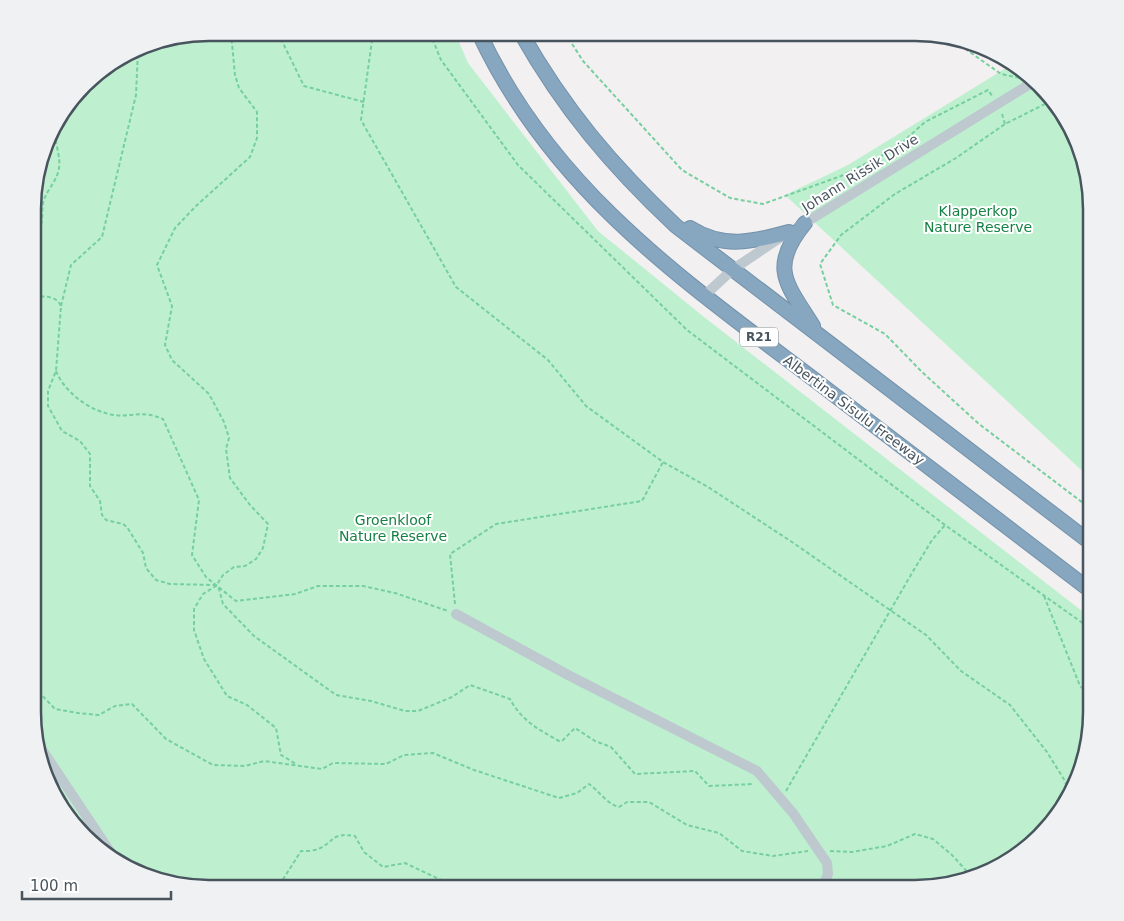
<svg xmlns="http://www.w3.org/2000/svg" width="1124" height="921" font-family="'DejaVu Sans',sans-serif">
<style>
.green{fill:#bef0cf}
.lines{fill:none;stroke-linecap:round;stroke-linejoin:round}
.highway-casing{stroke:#7391ab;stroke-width:16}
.path{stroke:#76cf9e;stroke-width:2;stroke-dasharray:4 2.5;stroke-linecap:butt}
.minor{stroke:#bec8cf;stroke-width:10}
.highway{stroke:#87a6bf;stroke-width:14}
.labels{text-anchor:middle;stroke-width:4;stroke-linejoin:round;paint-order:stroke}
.shield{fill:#fff;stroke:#7f888e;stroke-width:1}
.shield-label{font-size:12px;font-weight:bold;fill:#48555e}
.street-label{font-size:14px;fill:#48555e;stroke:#fff}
.park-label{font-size:14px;fill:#168145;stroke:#fff}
.rim{fill:none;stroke:#48555e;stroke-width:2.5}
</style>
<rect width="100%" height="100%" fill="#f2f0f0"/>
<path class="green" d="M 209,33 L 455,33 L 468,63 L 598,231 L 704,317 L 1091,618 L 1091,724 L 1073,790 L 1040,837 L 983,875 L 915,888 L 198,888 L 141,875 L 84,837 L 51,790 L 33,724 L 34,186 L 56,121 L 93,76 L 152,42 Z
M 1011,65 L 1040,84 L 1078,141 L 1091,209 L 1091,479 L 785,195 L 848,165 Z"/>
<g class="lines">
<g class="highway-casing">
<path id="highway" d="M 479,33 C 553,192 686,282 820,384 C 911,453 1001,522 1091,591
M 521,33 C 564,109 612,166 676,226 L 1091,543
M 805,223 C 768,268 787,284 813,326
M 690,228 C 723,249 753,242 789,232"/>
</g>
<path class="path" d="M 231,33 L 235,75 L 239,88 L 257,112 L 257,138 L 250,157 L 196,206 L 175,228 L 157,265 L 172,306 L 165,345 L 172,360 L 209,394 L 224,422 L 229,438 L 226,449 L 230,478 L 250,505 L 268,524 L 263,548 L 256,559 L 245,566 L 234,567 L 223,575 L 216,586 L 203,594 L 194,609 L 194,630 L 204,659 L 227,696 L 247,705 L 276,728 L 281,755 L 296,764
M 278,33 L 304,86 L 364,102
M 373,33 L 361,120 L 456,287 L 548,360 L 586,406 L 663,462 L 708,487 L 792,542 L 926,635 L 961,671 L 1010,705 L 1047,752 L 1065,781 L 1069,795
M 430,33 L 441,60 L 518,165 L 687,330 L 945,525 L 1091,629
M 565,33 L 583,61 L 682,170 L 730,198 L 763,204 L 841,176 L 895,149 L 925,122 L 988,90 L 993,97
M 800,33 L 825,33
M 929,34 L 964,48 L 1001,74 L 1020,78
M 1051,101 L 1005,124 L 956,158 L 895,194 L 841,235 L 820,264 L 833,305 L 885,334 L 922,372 L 979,424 L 1091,509
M 1002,114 L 1005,124
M 34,235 C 45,228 41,214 43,203 C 46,190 57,182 59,168 C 61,160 55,139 53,130
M 34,296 C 44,297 56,295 61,306 L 56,371 L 48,391 L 48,406 L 62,431 L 80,441 L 90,454 L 90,486 L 100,501 L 102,515 L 106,520 L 123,524 L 127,527 L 143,553 L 146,568 L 156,580 L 170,584 L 214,585 L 219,589 L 223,604 L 254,636 L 336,695 L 371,701 L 405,711 L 418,711 L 452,697 L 470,685 L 510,699 C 521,720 539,730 559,741 L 562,741 L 575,728 L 595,741 L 611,747 L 635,774 L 695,771 L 709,786 L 754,784
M 61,306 L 71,265 L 102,237 L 136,95 L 138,50
M 56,371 C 64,391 87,409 109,414 C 129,419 140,409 163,419 L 199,500 L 192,555 L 206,577 L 236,601 L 295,594 L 318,586 L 363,586 L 395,593 L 448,611
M 1044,596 L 1080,686 L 1091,696
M 455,604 L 450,554 L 496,524 L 642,501 L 663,462
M 33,690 L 36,689 L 55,709 L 78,713 L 99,715 L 115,706 L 132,704 L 166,739 L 213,765 L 245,766 L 264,761 L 322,769 L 333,763 L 386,764 L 404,755 L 433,753 L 474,770 L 559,798 L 577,793 L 589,784 C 599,791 607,804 619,807 L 627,802 L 649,802 L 687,825 L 719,833 L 742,851 L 773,856 L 808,851
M 786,791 L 912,573 L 932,540 L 945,525
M 830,851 L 852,852 L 887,846 L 915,834 L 933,839 L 952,855 L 972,877
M 273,888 L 282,881 L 301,851 C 306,851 313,851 318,849 C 335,842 330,832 355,836 L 364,852 L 383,867 L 405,863 L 458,888"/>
<path class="minor" d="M 800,226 L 1035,81
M 704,296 L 732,270 L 781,237
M 456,614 L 570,676 L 757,771 L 793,813 L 827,863 L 828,874 L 822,888
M 39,745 L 111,853 L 122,862"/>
<use href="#highway" class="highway"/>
</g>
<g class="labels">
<rect class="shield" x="740" y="327.5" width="38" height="19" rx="4"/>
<g class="shield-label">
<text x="759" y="341">R21</text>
</g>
<g class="street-label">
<text transform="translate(860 173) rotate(-32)" y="5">Johann Rissik Drive</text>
<text transform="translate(854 410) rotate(37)" y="5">Albertina Sisulu Freeway</text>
</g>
<g class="park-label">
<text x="978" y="216">Klapperkop<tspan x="978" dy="16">Nature Reserve</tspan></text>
<text x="393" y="525">Groenkloof<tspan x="393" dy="16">Nature Reserve</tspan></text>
</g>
</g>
<path d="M0 0H1124V921H0ZM209 41H915A168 168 0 0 1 1083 209V712A168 168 0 0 1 915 880H209A168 168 0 0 1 41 712V209A168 168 0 0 1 209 41Z" fill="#f0f1f2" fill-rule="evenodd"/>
<path class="rim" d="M209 41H915A168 168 0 0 1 1083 209V712A168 168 0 0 1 915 880H209A168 168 0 0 1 41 712V209A168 168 0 0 1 209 41Z"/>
<path d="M22 891v8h149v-8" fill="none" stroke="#48555e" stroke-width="2.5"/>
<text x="30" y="891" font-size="15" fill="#48555e" stroke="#ffffff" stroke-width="4" paint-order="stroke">100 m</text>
</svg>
